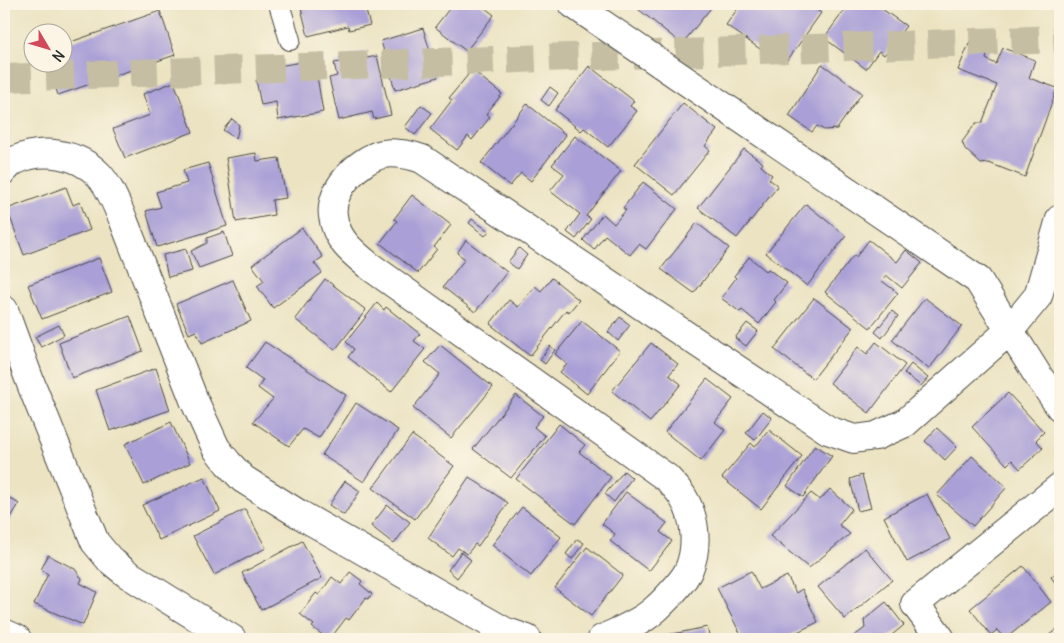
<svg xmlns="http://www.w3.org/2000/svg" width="1064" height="643" font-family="Delius,sans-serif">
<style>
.building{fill:#aaa0d7}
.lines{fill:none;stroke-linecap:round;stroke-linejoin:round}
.tertiary-tunnel{stroke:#c5bea3;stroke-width:28;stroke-dasharray:28 14;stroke-linecap:butt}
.service-casing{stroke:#484742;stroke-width:22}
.minor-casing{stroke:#484742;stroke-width:30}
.service{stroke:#fff;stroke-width:20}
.minor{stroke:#fff;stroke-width:28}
</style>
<rect width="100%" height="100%" fill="#fcf5e5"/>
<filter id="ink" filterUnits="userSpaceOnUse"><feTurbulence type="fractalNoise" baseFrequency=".02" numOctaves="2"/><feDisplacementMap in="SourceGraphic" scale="10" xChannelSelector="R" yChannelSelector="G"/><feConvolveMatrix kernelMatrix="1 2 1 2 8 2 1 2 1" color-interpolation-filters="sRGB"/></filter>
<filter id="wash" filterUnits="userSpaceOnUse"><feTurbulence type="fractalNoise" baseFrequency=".0096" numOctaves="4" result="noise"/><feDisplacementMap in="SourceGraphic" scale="20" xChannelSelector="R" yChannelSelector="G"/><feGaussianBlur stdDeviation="1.12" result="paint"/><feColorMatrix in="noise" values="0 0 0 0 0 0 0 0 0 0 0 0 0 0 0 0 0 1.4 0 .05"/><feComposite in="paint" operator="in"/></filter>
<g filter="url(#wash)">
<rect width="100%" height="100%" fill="#ebe3c1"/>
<g id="blocks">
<path class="building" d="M 300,4 L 364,4 L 370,25 L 349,30 L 348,26 L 308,36 Z
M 453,4 L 480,4 L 494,15 L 466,51 L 435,27 Z
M 642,4 L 714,4 L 682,44 L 638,9 Z
M 741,4 L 808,4 L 821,13 L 787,61 L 780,56 L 777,61 L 726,25 Z
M 849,4 L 875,4 L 906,26 L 884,55 L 879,51 L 866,69 L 824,38 Z
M 160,11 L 175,55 L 58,95 L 47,62 L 62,62 L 62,45 Z
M 423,28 L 438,77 L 395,90 L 381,41 Z
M 971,39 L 990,46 L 986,59 L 996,64 L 1003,48 L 1035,60 L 1029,78 L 1057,88 L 1025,177 L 989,163 L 981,164 L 965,149 L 962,142 L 976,123 L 982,123 L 997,85 L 958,70 Z
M 365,52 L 367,58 L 377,56 L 391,115 L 374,119 L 372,112 L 339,120 L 329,78 L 337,76 L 334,63 L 341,62 L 340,57 Z
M 302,62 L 302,66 L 315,64 L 323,112 L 278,120 L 276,102 L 261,105 L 256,80 L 279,76 L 278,66 Z
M 822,64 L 862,93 L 837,129 L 824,130 L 817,126 L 812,132 L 789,116 Z
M 589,66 L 634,101 L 630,106 L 637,111 L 608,147 L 584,128 L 581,131 L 555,110 Z
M 472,70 L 502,94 L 486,114 L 490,117 L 472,140 L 468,136 L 457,150 L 430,129 L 452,100 L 449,98 Z
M 174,82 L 193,132 L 125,158 L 113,129 L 150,115 L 143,94 Z
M 550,87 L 558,93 L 549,106 L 541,100 Z
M 683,103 L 717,130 L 705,146 L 710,150 L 674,195 L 635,164 Z
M 527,104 L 566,135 L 531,181 L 521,173 L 510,186 L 481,163 Z
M 421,105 L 432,113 L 415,135 L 405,127 Z
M 232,119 L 239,125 L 236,139 L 223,130 Z
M 575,136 L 621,171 L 586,216 L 591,219 L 576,239 L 567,232 L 580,214 L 550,191 L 564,174 L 552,165 Z
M 744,149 L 763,163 L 761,166 L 772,175 L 769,179 L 778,186 L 737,238 L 698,208 Z
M 256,153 L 257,161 L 279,158 L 286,198 L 272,200 L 274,215 L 236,222 L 226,158 Z
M 208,163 L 227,226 L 157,247 L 146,211 L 161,207 L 156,192 L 187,183 L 183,170 Z
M 643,182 L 677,209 L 646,249 L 639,244 L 630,255 L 605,235 L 594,250 L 583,240 L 603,214 L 614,224 L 626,210 L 623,208 Z
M 66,187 L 73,205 L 80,202 L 90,230 L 24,255 L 7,209 Z
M 412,195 L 451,225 L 434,247 L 437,249 L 418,273 L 380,243 L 397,221 L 394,219 Z
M 806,204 L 846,236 L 807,286 L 766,253 Z
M 472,219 L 489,231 L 485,236 L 469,223 Z
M 697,223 L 729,248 L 694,293 L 661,269 Z
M 302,228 L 323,257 L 314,263 L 322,273 L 273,308 L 257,286 L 264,281 L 252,265 Z
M 224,232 L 232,256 L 199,268 L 191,251 L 207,243 L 207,238 Z
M 466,240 L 507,272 L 475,312 L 443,287 L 465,259 L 457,253 Z
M 869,240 L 897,262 L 906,250 L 922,263 L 902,288 L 886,275 L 882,281 L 898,293 L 870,328 L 825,292 L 854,255 L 856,257 Z
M 519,248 L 527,255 L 517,269 L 508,262 Z
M 186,249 L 192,271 L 168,277 L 163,255 Z
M 749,257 L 766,271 L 768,269 L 787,283 L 774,300 L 776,302 L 759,324 L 742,310 L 740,312 L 721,298 L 736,278 L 734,276 Z
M 99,258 L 112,292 L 42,319 L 28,285 Z
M 552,278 L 579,300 L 569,312 L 566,310 L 530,356 L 490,324 L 509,300 L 518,307 L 535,286 L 541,291 Z
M 325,279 L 366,310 L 335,350 L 295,319 Z
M 233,280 L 251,321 L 202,343 L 196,331 L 189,334 L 176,304 Z
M 814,298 L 853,328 L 813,379 L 774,349 Z
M 925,298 L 962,326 L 929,369 L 892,340 Z
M 377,303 L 384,310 L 386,307 L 420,334 L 414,341 L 425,349 L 391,392 L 348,357 L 354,349 L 346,342 Z
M 892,311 L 898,316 L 882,338 L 875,332 Z
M 130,316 L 143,351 L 72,378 L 59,343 Z
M 620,317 L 630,325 L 618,341 L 608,332 Z
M 582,321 L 620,351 L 587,394 L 560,372 L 567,364 L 555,354 Z
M 747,323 L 758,331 L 746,346 L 735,338 Z
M 59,325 L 64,335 L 41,347 L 35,337 Z
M 265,342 L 346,395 L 319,438 L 303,429 L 289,446 L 253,422 L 273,399 L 258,388 L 263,380 L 246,368 Z
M 876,342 L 905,365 L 869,413 L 830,383 L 858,347 L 867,354 Z
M 651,343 L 678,364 L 669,375 L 681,384 L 650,422 L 612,391 Z
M 440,345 L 493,387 L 451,438 L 413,408 L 440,374 L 425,362 Z
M 550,346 L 555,350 L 545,364 L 540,360 Z
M 911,364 L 928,378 L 921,386 L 904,373 Z
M 156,368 L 170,410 L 110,431 L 96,390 Z
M 707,379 L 733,399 L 715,422 L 725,430 L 701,461 L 665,432 Z
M 1008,393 L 1044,432 L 1036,440 L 1043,448 L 1020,469 L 1012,460 L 1007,465 L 972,427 Z
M 516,395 L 543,416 L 534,427 L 545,436 L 511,478 L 473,449 Z
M 356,403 L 398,430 L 364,482 L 322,455 Z
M 763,411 L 772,418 L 755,440 L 746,433 Z
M 171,422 L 190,463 L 144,485 L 125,444 Z
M 559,424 L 585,445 L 579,452 L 611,477 L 575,524 L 516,479 Z
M 937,428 L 957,447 L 945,460 L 925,441 Z
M 769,430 L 802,456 L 761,509 L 722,478 L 751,443 L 755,447 Z
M 412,435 L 454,466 L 415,519 L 373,488 Z
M 815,445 L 832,456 L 803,497 L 787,486 Z
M 972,456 L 1007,487 L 973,526 L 937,495 Z
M 624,471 L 632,478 L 614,502 L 605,494 Z
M 862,475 L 871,508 L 858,511 L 850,479 Z
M 204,477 L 220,511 L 159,540 L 142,505 Z
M 469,477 L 508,503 L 478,546 L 475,544 L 467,554 L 458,548 L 452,556 L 428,538 Z
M 345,481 L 360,491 L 344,515 L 329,505 Z
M 830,489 L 852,509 L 839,525 L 850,534 L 809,568 L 770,536 L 811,493 L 820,500 Z
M 626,492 L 667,523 L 660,532 L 672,541 L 649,571 L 610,541 L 615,534 L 602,524 Z
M 4,494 L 19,504 L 4,529 Z
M 927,494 L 950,539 L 907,562 L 884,517 Z
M 387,505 L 410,522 L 394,544 L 371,526 Z
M 522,507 L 561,537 L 531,576 L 492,545 Z
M 245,509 L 266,548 L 214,575 L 193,536 Z
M 577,539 L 584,543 L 572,559 L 566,554 Z
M 302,541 L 322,578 L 261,610 L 242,573 Z
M 587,547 L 623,575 L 591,616 L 555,588 Z
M 865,548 L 892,580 L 845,619 L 818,587 Z
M 461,552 L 471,560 L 457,578 L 448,570 Z
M 48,555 L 75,569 L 82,579 L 80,583 L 97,592 L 83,625 L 34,604 L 48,574 L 41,570 Z
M 1023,566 L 1051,602 L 1005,639 L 997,630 L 991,635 L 970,609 Z
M 1060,570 L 1060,589 L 1051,577 Z
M 751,571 L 760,589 L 787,576 L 796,593 L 802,589 L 818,622 L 783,639 L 773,639 L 772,638 L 769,639 L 743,639 L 717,588 Z
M 350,572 L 362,581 L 360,584 L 372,594 L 368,599 L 366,598 L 349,620 L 346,618 L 330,639 L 328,639 L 312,627 L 314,625 L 300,614 L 316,593 L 319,595 L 332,577 L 341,584 Z
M 886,602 L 904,625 L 887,639 L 850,639 L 865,628 L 864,620 Z
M 707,627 L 710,639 L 663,639 L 663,636 Z
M 1057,629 L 1060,633 L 1060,639 L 1044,639 Z"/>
</g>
</g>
<g filter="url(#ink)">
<use href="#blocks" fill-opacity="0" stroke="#484742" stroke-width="1"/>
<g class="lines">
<path class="tertiary-tunnel" d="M 4,78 L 1060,39"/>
<g class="service-casing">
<path id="service" d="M 279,4 L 290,40"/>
</g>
<g class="minor-casing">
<path id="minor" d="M 573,4 L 978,280 L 1037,374 L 1060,407
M 4,170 C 7,167 11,162 16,160 C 42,148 78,153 99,175 C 110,187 116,204 123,219 L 194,400 L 216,448 L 228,463 L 243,479 L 299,514 L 504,631 L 527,639
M 4,310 L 31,384 L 95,542 L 110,560 L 126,573 L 232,639
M 4,633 L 17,639
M 602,639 C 619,631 638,624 652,612 C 662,604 685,580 689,569 C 698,547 696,519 684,499 C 680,491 673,485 667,478 L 368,265 C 351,251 336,239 333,216 C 329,190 359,159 383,154 C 396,152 410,155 422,159 L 828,430 L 854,439 L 876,436 L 905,423 L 1010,330 L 1038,296 L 1060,219
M 941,639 L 915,604 L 1060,487"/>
</g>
<use href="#service" class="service"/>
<use href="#minor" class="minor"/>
</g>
</g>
<rect width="1064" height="643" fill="none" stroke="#fcf5e5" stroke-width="20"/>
<g transform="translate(48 48) rotate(128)"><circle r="24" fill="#fcf5e5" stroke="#a8a49b"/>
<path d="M0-4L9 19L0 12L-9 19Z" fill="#d1495b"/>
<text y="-8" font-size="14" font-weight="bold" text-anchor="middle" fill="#2b2b2b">N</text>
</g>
</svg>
